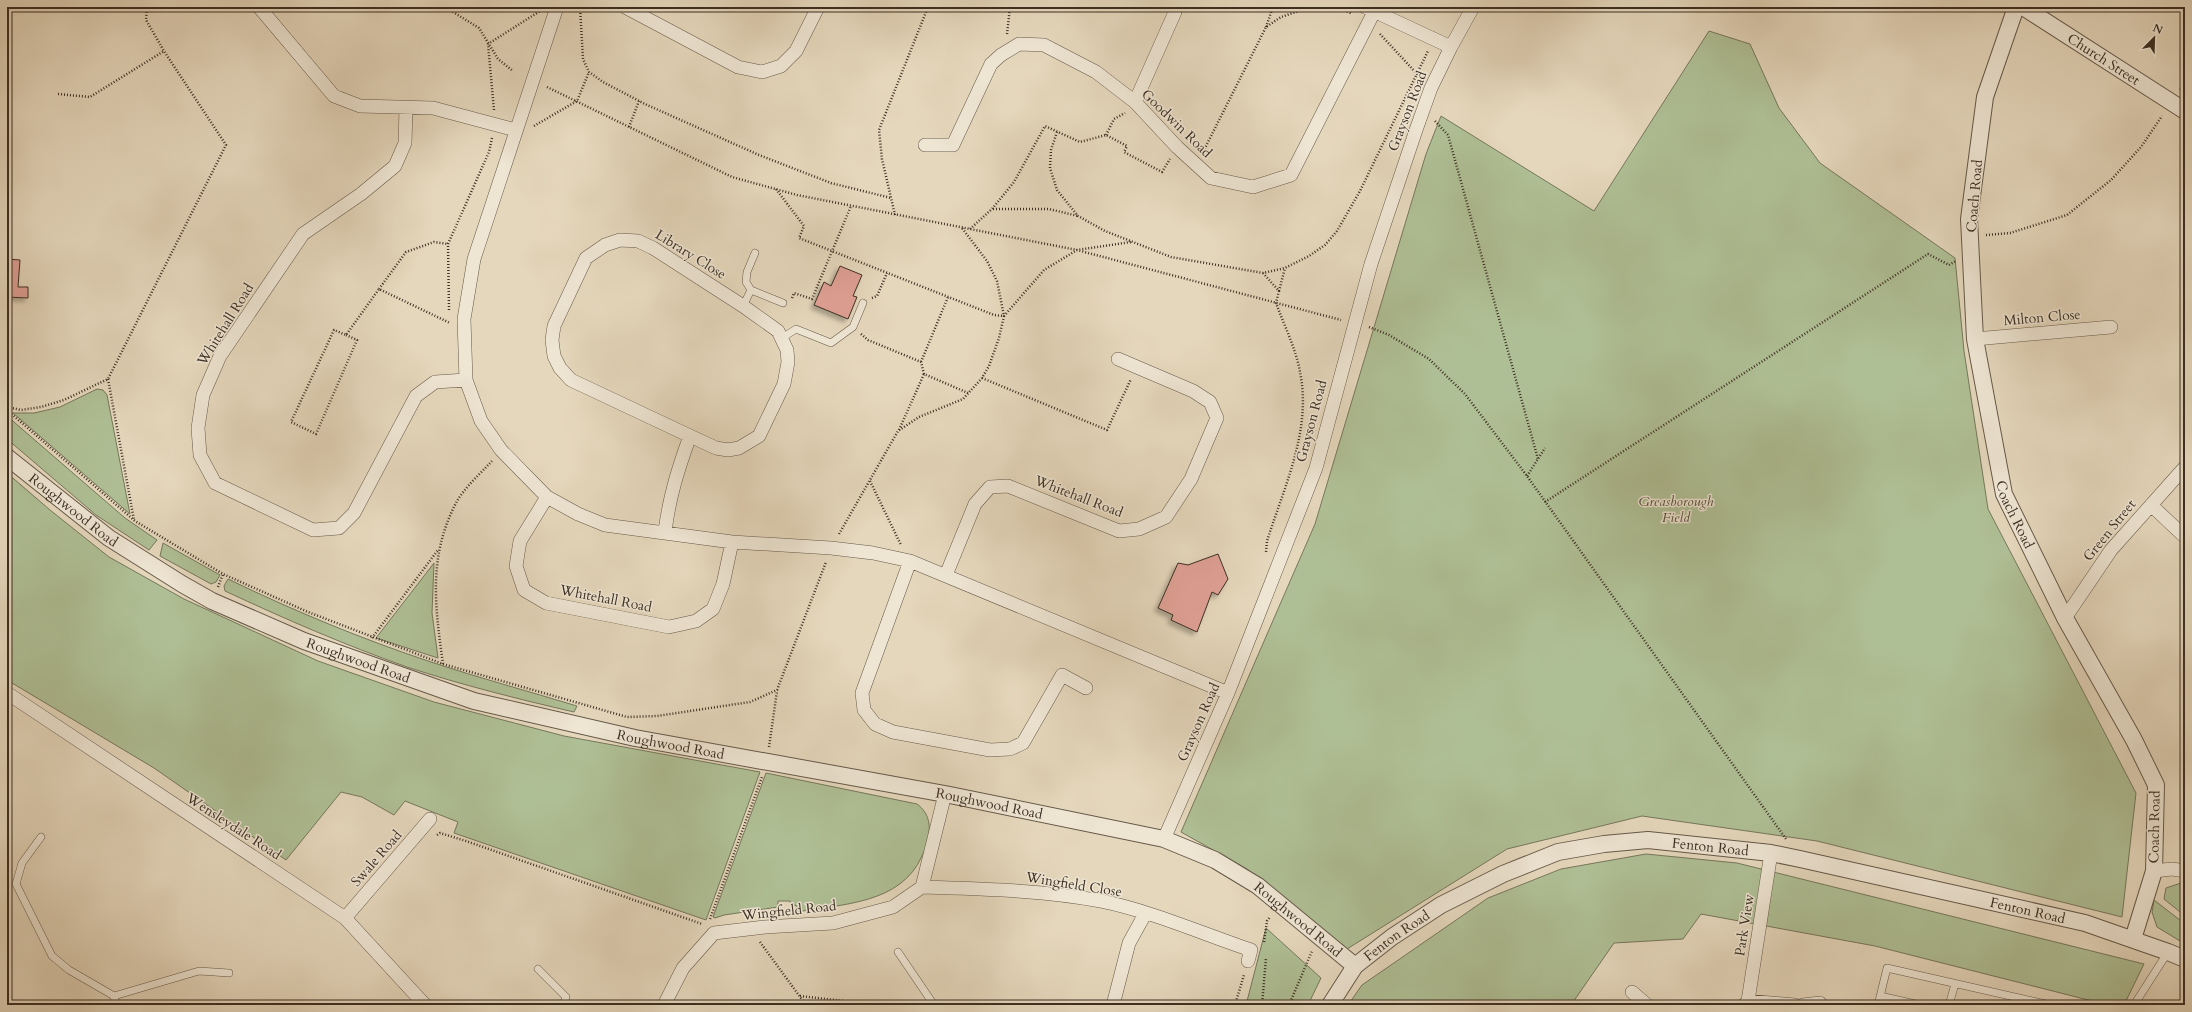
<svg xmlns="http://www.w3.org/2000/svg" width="2192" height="1012" font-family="Cardo,serif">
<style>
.green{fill:#afbf95;stroke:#76775c}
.building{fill:#dfa095;stroke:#3c2f23;filter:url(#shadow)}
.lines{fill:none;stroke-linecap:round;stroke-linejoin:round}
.service-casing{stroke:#665949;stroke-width:8}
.minor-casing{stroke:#665949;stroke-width:14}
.tertiary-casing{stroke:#665949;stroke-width:18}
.path{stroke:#3c2f23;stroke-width:2.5;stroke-dasharray:1 2;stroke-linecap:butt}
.service{stroke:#eee5d3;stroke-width:7}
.minor{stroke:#eee5d3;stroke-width:13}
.tertiary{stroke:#eee5d3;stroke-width:16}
.labels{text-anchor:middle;stroke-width:3;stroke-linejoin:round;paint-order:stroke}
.street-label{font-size:14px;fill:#3c2f23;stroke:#eee5d3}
.park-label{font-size:14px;font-style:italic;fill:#534c3a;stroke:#eee5d3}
</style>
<defs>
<filter id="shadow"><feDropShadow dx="-3.5" dy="3.5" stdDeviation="2" flood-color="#0004"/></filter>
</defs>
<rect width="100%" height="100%" fill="#e5d7bc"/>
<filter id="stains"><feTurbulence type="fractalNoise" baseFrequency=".005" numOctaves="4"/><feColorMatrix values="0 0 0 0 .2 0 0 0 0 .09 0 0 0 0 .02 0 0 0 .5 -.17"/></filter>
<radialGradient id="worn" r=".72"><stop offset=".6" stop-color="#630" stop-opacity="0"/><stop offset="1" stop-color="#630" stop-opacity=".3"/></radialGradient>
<path class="green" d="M 1709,31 L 1750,44 L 1779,108 L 1820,163 L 1955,258 L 1964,351 L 1988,509 L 2136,793 L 2122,917 L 1817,841 L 1642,816 L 1507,849 L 1347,949 L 1247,869 L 1181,832 L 1315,524 L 1426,154 L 1441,116 L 1594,211 Z
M 97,389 L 103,390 L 107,395 L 130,514 L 13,413 L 34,413 L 60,407 Z
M 7,416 L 125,518 L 157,540 L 149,550 L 96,515 L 7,439 Z
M 7,473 L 50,510 L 109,557 L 184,599 L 318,661 L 434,702 L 564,736 L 760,772 L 706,920 L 454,833 L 458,822 L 405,801 L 394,815 L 362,797 L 341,792 L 286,860 L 154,768 L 7,680 Z
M 163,543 L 220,575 L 216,582 L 211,584 L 160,556 Z
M 434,563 L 432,613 L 438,658 L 376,638 Z
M 228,579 C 294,611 362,639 431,662 C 479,678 528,691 577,706 L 574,712 C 518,699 462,685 407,667 C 345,645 285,619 225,591 L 224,586 Z
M 766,773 L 917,804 C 929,813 931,825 928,839 C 928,845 924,851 922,856 C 901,904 842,904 797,912 L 796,905 L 791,906 L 790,901 L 778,901 L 778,907 L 724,915 L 715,918 L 713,917 Z
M 1646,854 L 1737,863 L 2144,964 L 2124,1005 L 2108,1005 L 1875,946 L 1701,914 L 1683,939 L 1614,943 L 1571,1005 L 1348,1005 L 1362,985 L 1488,898 L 1561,869 Z
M 2181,883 L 2185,883 L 2185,916 L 2164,899 L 2166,888 Z
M 2154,900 L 2185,924 L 2185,944 L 2157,927 L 2152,912 Z
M 1266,928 L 1321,978 L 1308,1005 L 1246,1005 Z"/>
<path class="building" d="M 7,259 L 20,260 L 18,287 L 28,287 L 28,298 L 7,297 Z
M 840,266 L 862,275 L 853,296 L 857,297 L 848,319 L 814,305 L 824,282 L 831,286 Z
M 1218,554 L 1228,579 L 1218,595 L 1212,592 L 1197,632 L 1171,620 L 1173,615 L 1158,608 L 1178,563 L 1188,565 Z"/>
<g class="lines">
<g class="service-casing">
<path id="service" d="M 751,290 L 783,303
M 743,306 L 751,290 L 746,282 L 747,272 L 755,253
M 782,338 L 796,329 L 831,343 L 853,327 L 863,303
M 41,837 L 22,863 L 16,884 L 52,956 L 69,970 L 114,996 L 116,1005
M 898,952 L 934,1005
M 538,969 L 566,997 L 563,1005
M 114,996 L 199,971 L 229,973
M 1880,996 L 1920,1005
M 1878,1005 L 1887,968 L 2050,1005
M 1949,1005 L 1955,984
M 2134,1005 L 2168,952"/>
</g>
<g class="minor-casing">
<path id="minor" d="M 259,7 L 334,96 L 360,106 L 433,108 L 516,130
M 557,7 L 474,259 L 464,319 L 466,380 L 481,421 L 501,450 L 547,497 L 578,514 L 605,525 L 732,542 L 831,548 L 873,553 L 910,561 L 1228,693
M 625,7 L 738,67 L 762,72 L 781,66 L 796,51 L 818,7
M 1365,7 L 1451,47
M 1135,102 L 1175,12
M 406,109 L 405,143 L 395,166 L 361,194 L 303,234 L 220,356 L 203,395 L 198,428 L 200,455 L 215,483 L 313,530 L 339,528 L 354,513 L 416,396 L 435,382 L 466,380
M 925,145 L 953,145 L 991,64 L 1001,55 L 1019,44 L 1044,45 L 1096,72 L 1135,102 L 1177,147 L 1211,178 L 1253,187 L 1291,175 L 1374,12
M 1975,339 L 2111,327
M 547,497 L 520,541 L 516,566 L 524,590 L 546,603 L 669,627 L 696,621 L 713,609 L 723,584 L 732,542
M 2151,505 L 2185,537
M 665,532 C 669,498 678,469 690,436 L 716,448 L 728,450 L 739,448 L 759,436 L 784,384 L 788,362 L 787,350 L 778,331 L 743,306 L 653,248 L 638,241 L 620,240 L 605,245 L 586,258 L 554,326 L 552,340 L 554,356 L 560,368 L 571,380 L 690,436
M 910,561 L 862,693 L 864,710 L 875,724 L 893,732 L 990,750 L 1010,749 L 1023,743 L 1062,675 L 1086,688
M 946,575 L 975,504 L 990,487 L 1008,486 L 1119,531 L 1139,529 L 1166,517 L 1191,479 L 1217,418 L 1210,402 L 1193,391 L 1118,359
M 2065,618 L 2111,550 L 2185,467
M 7,693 L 345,918 L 425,1005
M 1164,839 L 1228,693 L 1316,468 L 1371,264 L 1416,130 L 1431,88 L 1451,47 L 1473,7
M 2154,871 L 2172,869 L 2185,871
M 922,887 C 982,889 1042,890 1101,901 C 1151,911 1203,934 1251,950 L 1248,961
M 345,918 L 430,819
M 1632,992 L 1647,1005
M 1748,1001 L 1771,853
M 664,1005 L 683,968 L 714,933 L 765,927 L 833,923 L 893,907 L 922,887 L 945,794
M 1113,1005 L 1129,943 L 1145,914
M 1744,1005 L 1748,1001 L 1795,1005
M 1803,1005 L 1820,1003"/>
</g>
<g class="tertiary-casing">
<g id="tertiary">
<path id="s1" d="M 2016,7 L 1985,97 L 1969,219 L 1975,339 L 2004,494 L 2065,618 L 2134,740 L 2156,785 L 2154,871 L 2133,939"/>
<path id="s2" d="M 2023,7 L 2185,111"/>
<path id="s3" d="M 7,457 L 109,538 L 182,584 L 212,601 L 304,641 L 474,701 L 635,738 L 945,794 L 1164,839 L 1215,860 L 1258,886 L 1355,966"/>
<path id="s4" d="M 1330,1005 L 1355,966 L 1392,937 L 1441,905 L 1503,874 L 1558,852 L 1604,844 L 1648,840 L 1771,853 L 1800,859 L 2085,923 L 2168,952 L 2185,959"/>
</g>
</g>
<path class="path" d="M 445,7 L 479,28 L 498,59 L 513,71
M 580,7 L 583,59 L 589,72 L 603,82 L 645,104 L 759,155 L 831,183 L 891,198
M 1315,7 L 1341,8 L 1352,14
M 1266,27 L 1273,7
M 1007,34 L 1010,7
M 1380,34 L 1418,75
M 547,87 L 732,177 L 797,195 L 1077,250 L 1341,320
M 2180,90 L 2185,85
M 58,94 L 90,97 L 164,51
M 494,110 L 488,44 L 540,11
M 1435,121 L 1448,135 L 1538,459
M 534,126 L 577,101 L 589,72
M 629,127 L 639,101
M 1057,132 L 1051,150 L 1050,168 L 1057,190 L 1078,216 L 1105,231 L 1171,257 L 1263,273 L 1285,268 L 1309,256 L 1325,245 L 1337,231 L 1360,191 L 1428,51
M 1106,135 L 1114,119 L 1125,113
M 1203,152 L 1266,27 L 1281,17 L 1311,7
M 776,189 L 804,226 L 799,238 L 994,315 L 1004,316 L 1044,270 L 1077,250 L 1131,242
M 993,209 L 1049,209 L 1078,216
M 895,215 L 882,159 L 879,130 L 928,7
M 970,229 L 992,209 L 1014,182 L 1045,126 L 1080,142 L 1106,135 L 1127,146 L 1124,152 L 1162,172 L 1170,159
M 1986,235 L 2010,233 L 2067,215 L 2111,180 L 2141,147 L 2162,116
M 1263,273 L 1279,291 L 1276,303 C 1284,325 1296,349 1300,372 C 1312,430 1284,487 1267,541 L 1266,552
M 379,289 L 406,252 L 434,242 L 448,244
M 1279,291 L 1285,268
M 792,298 L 794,293 L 812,299 L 851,206
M 872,298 L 877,296 L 887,273
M 449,310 L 448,244 L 489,152 L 492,138
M 1369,327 L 1389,335 L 1429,359 L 1465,394 L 1527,476 L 1786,839
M 861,334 L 868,340 L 921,362 L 924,374 L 968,393
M 346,335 L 357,340 L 316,434 L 291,422 L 334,330 L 346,335 L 379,289 L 450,323
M 921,362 L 948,297
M 982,378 L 1107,430 L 1131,379
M 108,379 L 134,520
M 7,407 L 21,410 L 41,407 L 64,400 L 108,379 L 226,145 L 164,51 L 146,20 L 147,7
M 7,410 L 135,521 L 223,574 L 308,612 L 443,664 L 627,717 L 657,716 L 750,702 L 777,690 L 826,562
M 899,430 L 924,374
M 1527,476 L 1545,448
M 870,481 L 901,545
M 1545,502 L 1928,254 L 1949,265 L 1956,261
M 839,534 L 898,431 L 919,417 L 963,399 L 982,378 L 989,366 L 999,338 L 1004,316 L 997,281 L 987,261 L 962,228
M 218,587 L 223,574
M 372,638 L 438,550
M 443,664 C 435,606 428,557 456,503 C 464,488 480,474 492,461
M 769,747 L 777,691
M 437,835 L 440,833 L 466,841 L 702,924
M 710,919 L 762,777
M 760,942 L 806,1005
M 1264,942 L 1267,921 L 1270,917
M 800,996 L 844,1001 L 847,1005
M 1235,1005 L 1244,975
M 1262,1005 L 1266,958
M 1289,1005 L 1312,951"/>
<use href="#service" class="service"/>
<use href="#minor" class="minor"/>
<use href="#tertiary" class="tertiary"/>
</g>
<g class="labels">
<g class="street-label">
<text dy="5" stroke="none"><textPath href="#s2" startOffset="96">Church Street</textPath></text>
<text transform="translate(1407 111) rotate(-69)" y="5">Grayson Road</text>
<text transform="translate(1177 123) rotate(44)" y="5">Goodwin Road</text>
<text transform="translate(1974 196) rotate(-85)" y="5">Coach Road</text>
<text transform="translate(691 254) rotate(32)" y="5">Library Close</text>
<text transform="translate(2042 317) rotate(-5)" y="5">Milton Close</text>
<text transform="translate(225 324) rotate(-58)" y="5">Whitehall Road</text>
<text transform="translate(1311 421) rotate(-75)" y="5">Grayson Road</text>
<text transform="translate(1079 496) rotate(21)" y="5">Whitehall Road</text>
<text dy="5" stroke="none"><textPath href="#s3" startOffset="85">Roughwood Road</textPath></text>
<text dy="5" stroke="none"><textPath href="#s1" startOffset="519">Coach Road</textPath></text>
<text transform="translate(2109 530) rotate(-51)" y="5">Green Street</text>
<text transform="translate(606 598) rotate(11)" y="5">Whitehall Road</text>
<text dy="5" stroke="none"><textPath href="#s3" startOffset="409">Roughwood Road</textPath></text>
<text transform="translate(1198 722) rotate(-66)" y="5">Grayson Road</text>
<text dy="5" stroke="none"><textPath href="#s3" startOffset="733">Roughwood Road</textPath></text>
<text dy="5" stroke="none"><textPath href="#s3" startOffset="1057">Roughwood Road</textPath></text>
<text transform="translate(234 826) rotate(33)" y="5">Wensleydale Road</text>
<text transform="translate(2154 827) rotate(-89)" y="5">Coach Road</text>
<text dy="5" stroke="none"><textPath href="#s4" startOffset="434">Fenton Road</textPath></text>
<text transform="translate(376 858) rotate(-49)" y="5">Swale Road</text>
<text transform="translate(1074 884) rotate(9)" y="5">Wingfield Close</text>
<text transform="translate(789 910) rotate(-6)" y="5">Wingfield Road</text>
<text dy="5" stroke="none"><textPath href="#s4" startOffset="758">Fenton Road</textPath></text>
<text dy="5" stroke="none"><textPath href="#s3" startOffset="1393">Roughwood Road</textPath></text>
<text transform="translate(1744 925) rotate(-81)" y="5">Park View</text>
<text dy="5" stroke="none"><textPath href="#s4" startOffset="98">Fenton Road</textPath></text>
</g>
<g class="park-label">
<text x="1676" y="506">Greasborough<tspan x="1676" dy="16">Field</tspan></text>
</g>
</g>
<rect width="2192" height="1012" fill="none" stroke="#e5d7bc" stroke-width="24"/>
<rect x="8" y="8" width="2176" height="996" fill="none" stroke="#3c2f23" stroke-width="2"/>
<rect x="12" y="12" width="2168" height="988" fill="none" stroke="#3c2f23"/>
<g transform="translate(2154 38) rotate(23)" stroke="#eee5d3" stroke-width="3" paint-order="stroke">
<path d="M0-3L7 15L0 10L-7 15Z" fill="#3c2f23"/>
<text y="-6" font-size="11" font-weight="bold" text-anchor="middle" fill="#3c2f23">N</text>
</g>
<rect width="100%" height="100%" filter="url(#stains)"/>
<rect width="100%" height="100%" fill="url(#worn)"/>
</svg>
